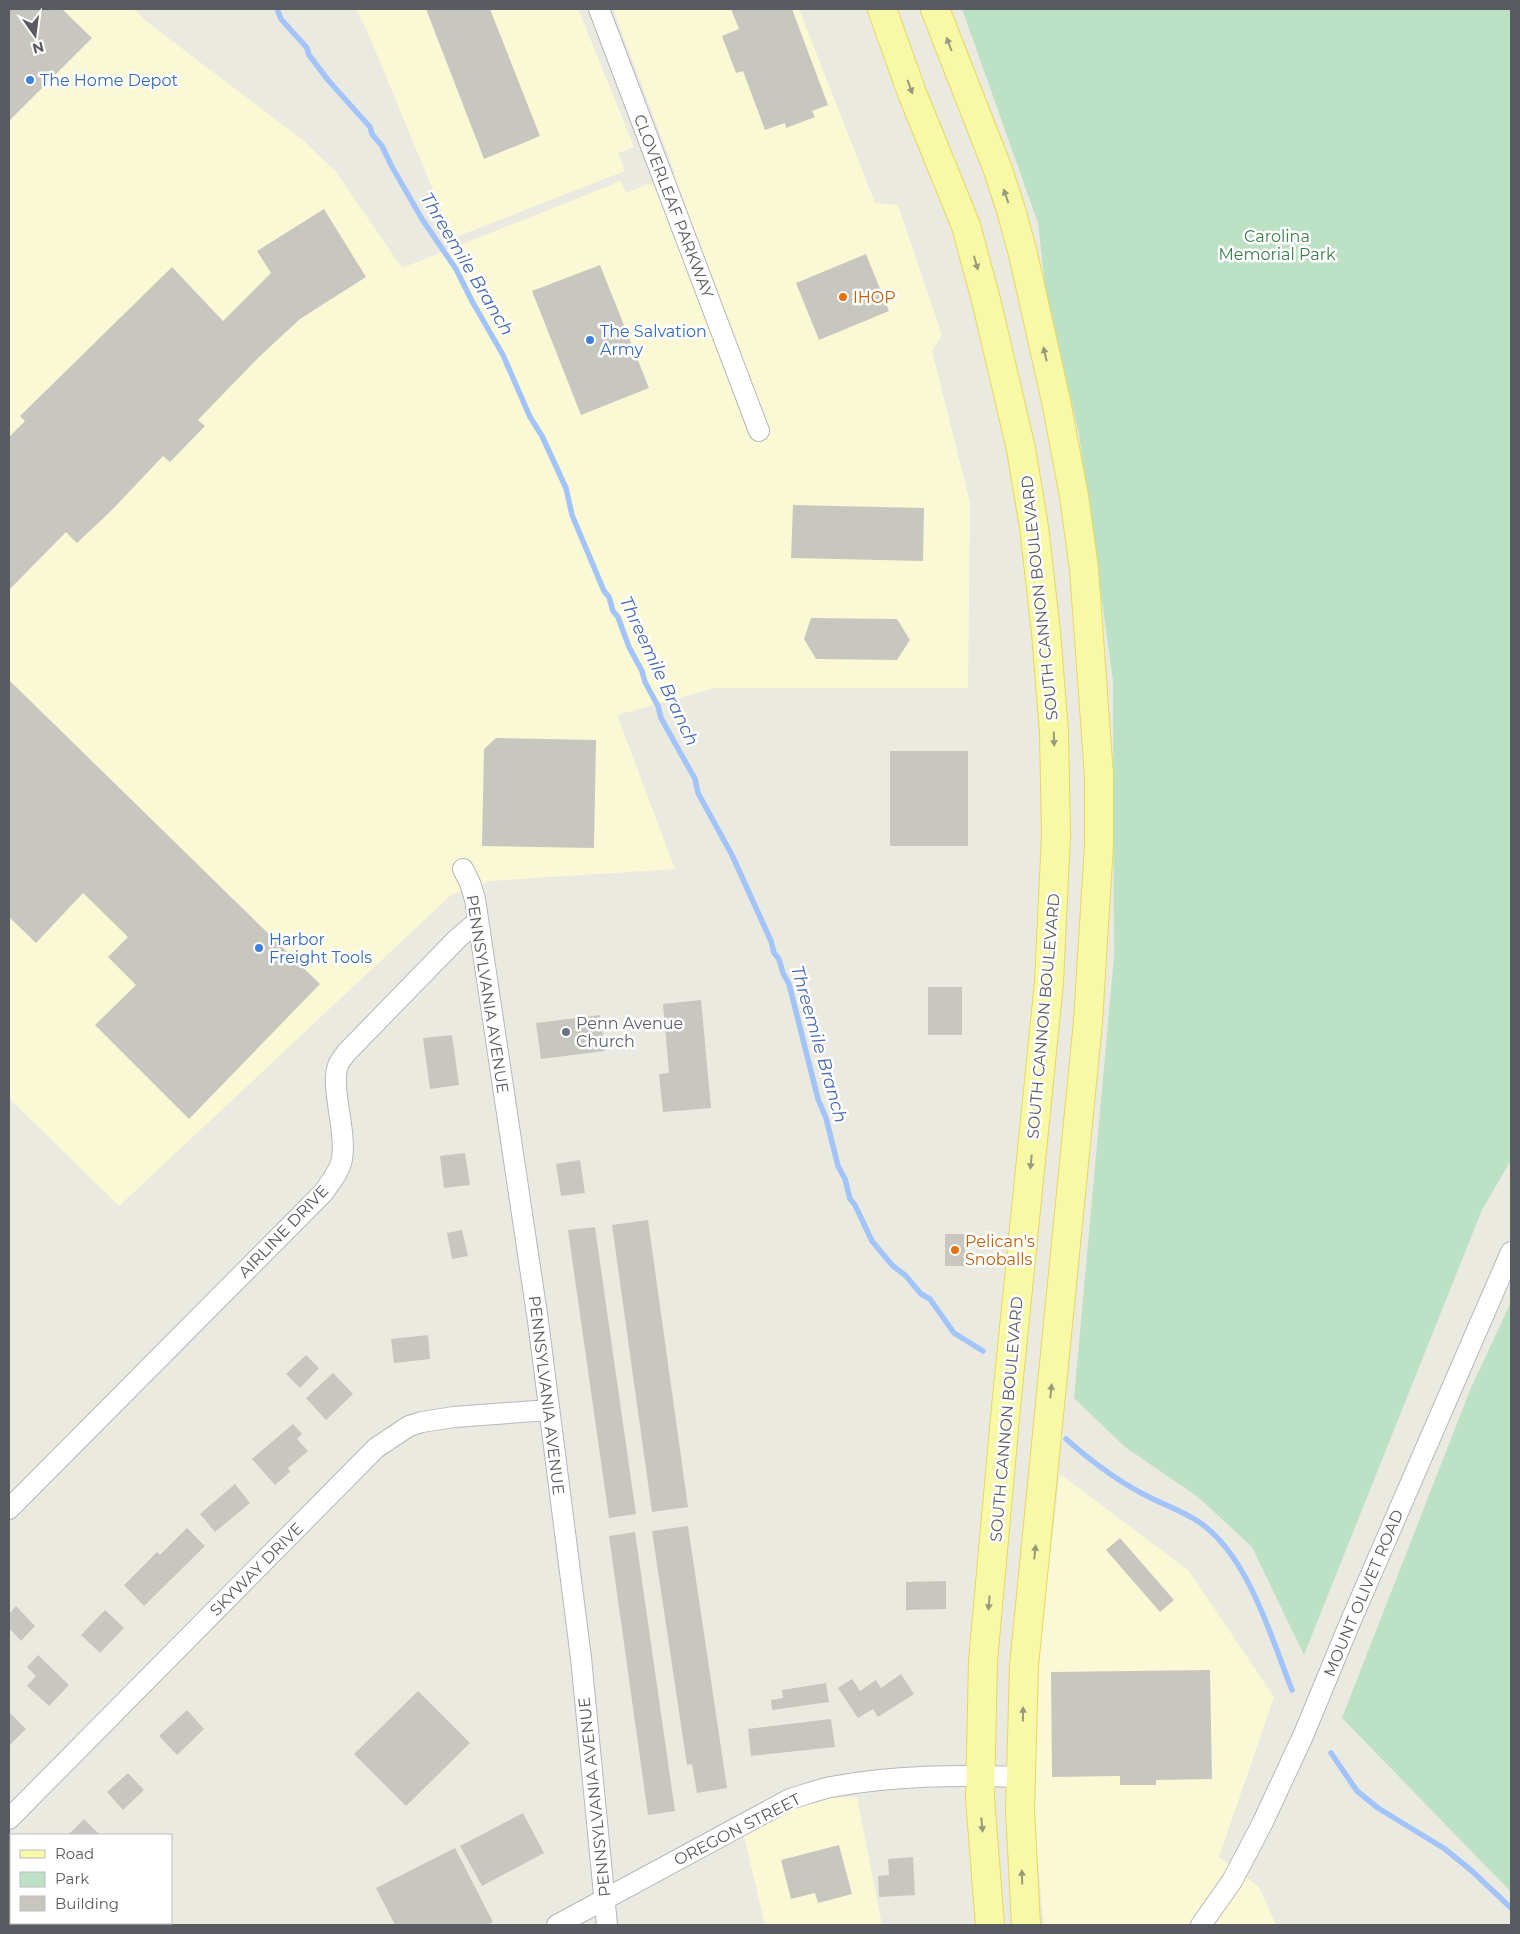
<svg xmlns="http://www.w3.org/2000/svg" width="1520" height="1934" font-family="Montserrat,sans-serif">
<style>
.commercial{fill:#fbf9d5}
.green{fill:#bde1c4}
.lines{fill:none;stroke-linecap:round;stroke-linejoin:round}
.stream{stroke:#a2c4f8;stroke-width:5.5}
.building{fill:#c8c7bf}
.minor-casing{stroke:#b6b7bc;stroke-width:22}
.primary-casing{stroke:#e6d85d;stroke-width:30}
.minor{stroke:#fff;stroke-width:20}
.primary{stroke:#f8f9a7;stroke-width:28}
.oneway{fill:#999a7c}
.shop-dot{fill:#3f7fe0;stroke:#fff;stroke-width:2}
.food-dot{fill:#e8710a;stroke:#fff;stroke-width:2}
.worship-dot{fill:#6b7280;stroke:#fff;stroke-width:2}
.labels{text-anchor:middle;stroke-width:5;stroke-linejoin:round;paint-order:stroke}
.shop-label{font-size:16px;fill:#366cbe;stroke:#fff;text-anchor:start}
.street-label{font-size:16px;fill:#595b60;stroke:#fff}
.park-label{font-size:16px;fill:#397e49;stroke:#fff}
.food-label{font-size:16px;fill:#c56008;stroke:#fff;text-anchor:start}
.worship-label{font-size:16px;fill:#5b616d;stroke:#fff;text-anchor:start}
.water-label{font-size:18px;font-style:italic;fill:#486bb9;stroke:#fff}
</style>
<rect width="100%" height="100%" fill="#ebeae0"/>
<path class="commercial" d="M 9,9 L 133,9 L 147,22 L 304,141 L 336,172 L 402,268 L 621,181 L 626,193 L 675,173 L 613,9 L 799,9 L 875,203 L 898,205 L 942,335 L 932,351 L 970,502 L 968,688 L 715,688 L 617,715 L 675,869 L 489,881 L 451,895 L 119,1206 L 9,1098 Z
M 356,9 L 578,9 L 634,147 L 618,153 L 625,171 L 453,238 L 368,33 Z
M 1060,1474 L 1189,1571 L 1274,1697 L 1219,1857 L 1259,1887 L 1276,1925 L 1044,1925 L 1035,1832 L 1036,1664 Z
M 857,1797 L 882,1925 L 765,1925 L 743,1832 L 789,1810 L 825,1798 Z"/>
<path class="green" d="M 962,9 L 1511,9 L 1511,1160 L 1482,1210 L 1304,1655 L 1252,1547 L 1198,1497 L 1125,1447 L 1074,1398 L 1114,957 L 1113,681 L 1079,434 L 1045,286 L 1038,223 Z
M 1511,1302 L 1511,1892 L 1342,1718 L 1470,1390 Z"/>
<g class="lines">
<path class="stream" d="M 277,9 L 281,19 L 307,48 L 309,55 L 328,80 L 370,127 L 372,134 L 382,146 L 391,165 L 422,219 L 456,269 L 472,301 L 503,355 L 530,417 L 542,436 L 566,488 L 572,515 L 604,591 L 609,597 L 613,611 L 618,617 L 629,647 L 642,671 L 645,682 L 658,706 L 661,718 L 695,779 L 698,793 L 732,855 L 771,941 L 774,953 L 779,959 L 783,973 L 789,984 L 818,1099 L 826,1118 L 838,1166 L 845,1179 L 850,1199 L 855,1205 L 872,1241 L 892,1265 L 906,1276 L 921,1294 L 930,1299 L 954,1333 L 983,1351
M 1066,1439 C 1092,1462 1120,1483 1151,1498 C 1167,1506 1184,1512 1199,1522 C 1248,1555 1271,1637 1292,1690
M 1331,1753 L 1357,1791 L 1378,1808 L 1445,1849 L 1472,1871 L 1511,1908"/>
</g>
<path class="building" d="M 9,9 L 62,9 L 92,38 L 9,121 Z
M 426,9 L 490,9 L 540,136 L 484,159 Z
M 731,9 L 792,9 L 828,105 L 812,111 L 815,117 L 786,128 L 785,123 L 765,130 L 743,71 L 736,73 L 722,36 L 739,29 Z
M 324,209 L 366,277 L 300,319 L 259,357 L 198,420 L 205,426 L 170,462 L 163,456 L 113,509 L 77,543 L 66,532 L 9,590 L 9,437 L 25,421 L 20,416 L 172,267 L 223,321 L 271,273 L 257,251 Z
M 866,254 L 889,311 L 819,340 L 796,283 Z
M 600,265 L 649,388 L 581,415 L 532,291 Z
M 793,505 L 924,508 L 923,561 L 791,558 Z
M 811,618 L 897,619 L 910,640 L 897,660 L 816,659 L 804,639 Z
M 9,680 L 320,984 L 189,1119 L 95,1025 L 136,985 L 108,957 L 128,937 L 83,893 L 36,943 L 9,917 Z
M 496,738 L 596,740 L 594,848 L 482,846 L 484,749 Z
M 890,751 L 968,751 L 968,846 L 890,846 Z
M 928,987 L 962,987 L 962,1035 L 928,1035 Z
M 701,1000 L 711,1108 L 663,1112 L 659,1074 L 669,1073 L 663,1004 Z
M 600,1015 L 605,1051 L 541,1059 L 536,1023 Z
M 452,1035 L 459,1085 L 430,1089 L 423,1038 Z
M 465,1153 L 470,1185 L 444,1188 L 440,1156 Z
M 580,1160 L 585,1193 L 561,1196 L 556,1164 Z
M 648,1220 L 688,1507 L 652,1512 L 612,1225 Z
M 595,1227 L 636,1514 L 609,1518 L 568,1230 Z
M 462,1230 L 468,1256 L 452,1259 L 447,1233 Z
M 945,1234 L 965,1234 L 965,1266 L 945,1266 Z
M 428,1335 L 430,1359 L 394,1363 L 391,1339 Z
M 306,1355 L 319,1368 L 300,1388 L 286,1374 Z
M 333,1373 L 353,1394 L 326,1420 L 306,1398 Z
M 293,1424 L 302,1434 L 297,1439 L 308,1451 L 288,1468 L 290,1472 L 275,1485 L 252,1459 Z
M 235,1484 L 250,1503 L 215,1532 L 200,1514 Z
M 688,1526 L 727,1788 L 697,1793 L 692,1764 L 687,1765 L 652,1531 Z
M 187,1528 L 205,1546 L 144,1606 L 124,1585 L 157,1552 L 160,1555 Z
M 635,1532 L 675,1811 L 648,1815 L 609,1536 Z
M 1120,1538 L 1174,1600 L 1160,1612 L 1106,1550 Z
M 946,1581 L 946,1609 L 906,1610 L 906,1582 Z
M 16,1606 L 35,1626 L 21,1641 L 9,1628 L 9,1614 Z
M 105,1610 L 124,1628 L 100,1653 L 81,1635 Z
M 38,1655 L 69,1685 L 49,1706 L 27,1686 L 36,1676 L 27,1667 Z
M 1210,1670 L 1212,1779 L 1156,1780 L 1156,1785 L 1120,1785 L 1120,1776 L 1052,1777 L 1051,1672 Z
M 901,1674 L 914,1694 L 878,1717 L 873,1709 L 858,1718 L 838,1688 L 852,1679 L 860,1691 L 876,1680 L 881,1688 Z
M 826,1683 L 829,1702 L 772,1710 L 771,1700 L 783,1698 L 782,1690 Z
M 418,1691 L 470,1743 L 406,1806 L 354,1754 Z
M 187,1710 L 204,1729 L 177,1755 L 159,1736 Z
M 9,1712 L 26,1729 L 9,1746 Z
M 831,1719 L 835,1747 L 751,1756 L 748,1729 Z
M 128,1773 L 144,1790 L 123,1810 L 107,1792 Z
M 523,1813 L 544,1853 L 482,1886 L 460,1846 Z
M 84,1819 L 99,1834 L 98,1835 L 68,1835 Z
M 839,1845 L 852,1894 L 818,1903 L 815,1893 L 791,1899 L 781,1860 Z
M 455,1848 L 493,1922 L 487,1925 L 395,1925 L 376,1888 Z
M 913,1857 L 915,1895 L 879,1897 L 878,1876 L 889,1875 L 888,1859 Z"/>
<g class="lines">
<g class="minor-casing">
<path id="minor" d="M 599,9 L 759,431
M 463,869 L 470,883 L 475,899 L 538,1321 L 581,1658 L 607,1925
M 9,1509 L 323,1193 C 330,1183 340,1171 342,1159 C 347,1132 330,1086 338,1066 C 339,1061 344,1057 346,1053 L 457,939 L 478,921
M 9,1819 L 376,1448 L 409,1426 L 422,1422 L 454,1417 L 549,1410
M 557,1925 L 790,1799 C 804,1795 817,1790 831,1787 C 893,1775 958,1775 1021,1777
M 1201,1925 L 1232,1881 L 1262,1824 L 1303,1736 L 1349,1625 L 1511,1252"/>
</g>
<g class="primary-casing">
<path id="primary" d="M 882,9 L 912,93 L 966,226 L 986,300 L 1021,449 L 1034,527 L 1046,632 L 1054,732 L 1056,835 L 1049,982 L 1006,1407 L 983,1661 L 980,1798 L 990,1925
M 935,9 L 998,170 L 1011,210 L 1023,254 L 1056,401 L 1074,496 L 1084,569 L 1099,776 L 1099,845 L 1088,1022 L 1024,1666 L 1020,1810 L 1026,1925"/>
</g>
<use href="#minor" class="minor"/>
<use href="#primary" class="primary"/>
</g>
<defs><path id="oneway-solid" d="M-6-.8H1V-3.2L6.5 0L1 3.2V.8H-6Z" transform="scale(1.25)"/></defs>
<g class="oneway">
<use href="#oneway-solid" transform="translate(949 44) rotate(-111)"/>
<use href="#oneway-solid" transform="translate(910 87) rotate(70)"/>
<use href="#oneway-solid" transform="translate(1006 196) rotate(-109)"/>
<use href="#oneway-solid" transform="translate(976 263) rotate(74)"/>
<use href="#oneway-solid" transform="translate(1045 354) rotate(-103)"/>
<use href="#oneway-solid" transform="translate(1054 739) rotate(88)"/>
<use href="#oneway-solid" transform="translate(1031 1162) rotate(96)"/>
<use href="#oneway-solid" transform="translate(1051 1391) rotate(-84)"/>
<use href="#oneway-solid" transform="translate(1035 1552) rotate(-84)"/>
<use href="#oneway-solid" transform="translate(989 1603) rotate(95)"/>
<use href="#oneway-solid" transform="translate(1023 1714) rotate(-89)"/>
<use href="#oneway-solid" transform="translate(982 1825) rotate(85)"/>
<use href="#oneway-solid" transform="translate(1022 1877) rotate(-92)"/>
</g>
<g class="shop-dot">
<circle cx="30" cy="80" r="5"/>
<circle cx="590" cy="340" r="5"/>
<circle cx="259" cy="948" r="5"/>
</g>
<g class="food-dot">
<circle cx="843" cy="297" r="5"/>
<circle cx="955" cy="1250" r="5"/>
</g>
<circle class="worship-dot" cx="566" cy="1032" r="5"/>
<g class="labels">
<g class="shop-label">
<text x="40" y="86">The Home Depot</text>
<text x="600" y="337">The Salvation<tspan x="600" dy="18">Army</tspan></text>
<text x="269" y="945">Harbor<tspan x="269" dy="18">Freight Tools</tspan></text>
</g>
<g class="street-label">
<text transform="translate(674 206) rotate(69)" y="6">CLOVERLEAF PARKWAY</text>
<text transform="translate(1039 598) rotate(-96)" y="6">SOUTH CANNON BOULEVARD</text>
<text transform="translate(488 994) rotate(81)" y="6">PENNSYLVANIA AVENUE</text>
<text transform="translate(1043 1016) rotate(-85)" y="6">SOUTH CANNON BOULEVARD</text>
<text transform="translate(283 1231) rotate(-46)" y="6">AIRLINE DRIVE</text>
<text transform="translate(547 1395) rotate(83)" y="6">PENNSYLVANIA AVENUE</text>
<text transform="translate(1006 1419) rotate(-85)" y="6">SOUTH CANNON BOULEVARD</text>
<text transform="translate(256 1569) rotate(-45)" y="6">SKYWAY DRIVE</text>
<text transform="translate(1363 1593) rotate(-67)" y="6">MOUNT OLIVET ROAD</text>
<text transform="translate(594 1797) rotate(-96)" y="6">PENNSYLVANIA AVENUE</text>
<text transform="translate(737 1829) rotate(-27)" y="6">OREGON STREET</text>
</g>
<g class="park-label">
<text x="1277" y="242">Carolina<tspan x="1277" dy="18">Memorial Park</tspan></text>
</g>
<g class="food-label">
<text x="853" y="303">IHOP</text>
<text x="965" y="1247">Pelican's<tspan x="965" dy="18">Snoballs</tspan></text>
</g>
<g class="worship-label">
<text x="576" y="1029">Penn Avenue<tspan x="576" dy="18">Church</tspan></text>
</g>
<g class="water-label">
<text transform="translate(467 264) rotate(59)" y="6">Threemile Branch</text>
<text transform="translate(659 671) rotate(65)" y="6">Threemile Branch</text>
<text transform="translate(819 1044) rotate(74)" y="6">Threemile Branch</text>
</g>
</g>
<rect width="1520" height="1934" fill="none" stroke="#595b60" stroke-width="20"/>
<rect x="10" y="1834" width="162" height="90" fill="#ffffff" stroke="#bdbdbf"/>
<rect x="20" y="1850" width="25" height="8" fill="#f8f9a7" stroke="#bdbdbf"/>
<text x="55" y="1859" font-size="15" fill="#595b60">Road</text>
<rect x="20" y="1872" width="25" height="15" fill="#bde1c4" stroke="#bdbdbf"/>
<text x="55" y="1884" font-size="15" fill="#595b60">Park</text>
<rect x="20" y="1896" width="25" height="15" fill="#c8c7bf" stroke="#bdbdbf"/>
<text x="55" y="1909" font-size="15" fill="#595b60">Building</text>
<g transform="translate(35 35) rotate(166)" stroke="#ffffff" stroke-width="4" paint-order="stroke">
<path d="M0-4L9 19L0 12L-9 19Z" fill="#595b60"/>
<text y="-8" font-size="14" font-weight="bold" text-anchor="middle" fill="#595b60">N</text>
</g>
</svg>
